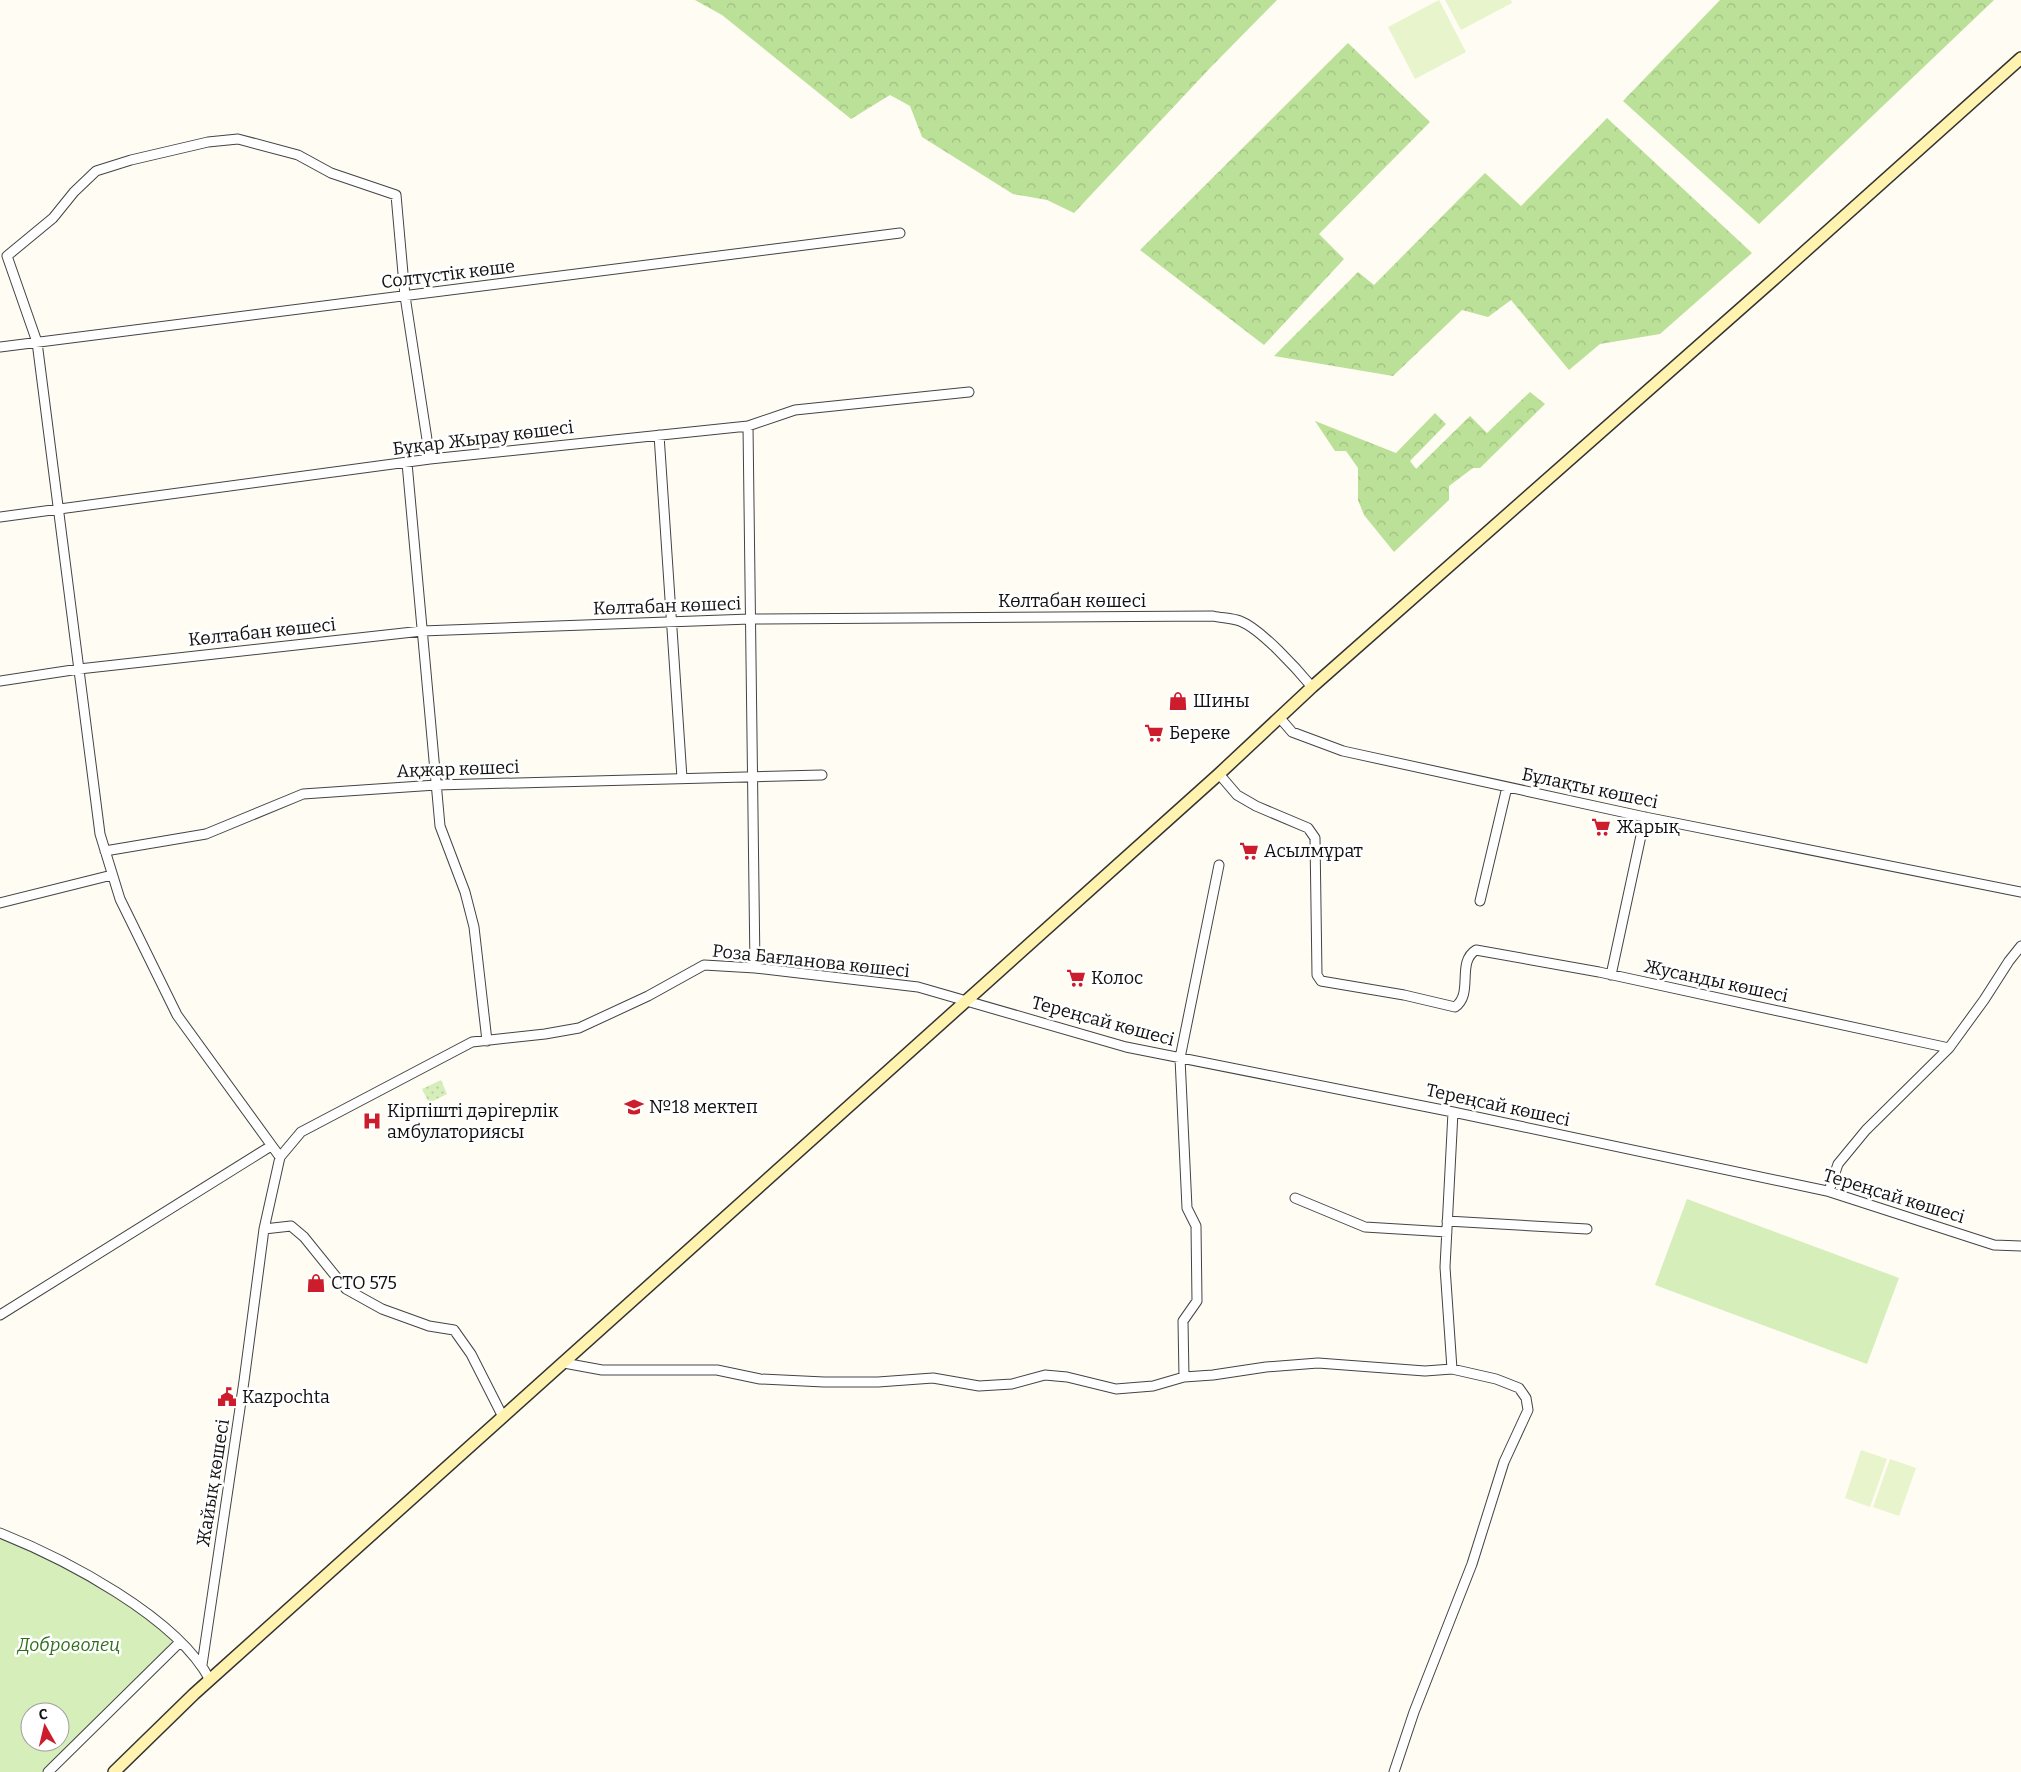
<svg xmlns="http://www.w3.org/2000/svg" width="2021" height="1772" font-family="Bitter,serif">
<style>
.grass{fill:#d6eeb9;fill-rule:evenodd}
.forest{fill:url(#forest-crowns)}
.park{fill:url(#park-dots)}
.pitch{fill:#e8f4cc}
.lines{fill:none;stroke-linecap:round;stroke-linejoin:round}
.street-casing{stroke:#444;stroke-width:11}
.secondary-casing{stroke:#333;stroke-width:14}
.street{stroke:#fff;stroke-width:9}
.secondary{stroke:#fff3af;stroke-width:11}
.labels{text-anchor:middle;stroke-width:5;stroke-linejoin:round;paint-order:stroke}
.street-label{font-size:18px;fill:#111;stroke:#fff}
.poi-label{font-size:18px;fill:#111;stroke:#fff;text-anchor:start}
.park-label{font-size:18px;font-style:italic;fill:#2f6f1a;stroke:#fff}
</style>
<defs>
<pattern id="forest-crowns" width="20" height="18" patternUnits="userSpaceOnUse" patternTransform="scale(1.25)"><rect width="20" height="18" fill="#bbe097"/><path d="M2 6a3 3 0 1 1 6 0M12 15a3 3 0 1 1 6 0" fill="none" stroke="#a0bf81"/></pattern>
<pattern id="park-dots" width="8" height="8" patternUnits="userSpaceOnUse" patternTransform="scale(1.25)"><rect width="8" height="8" fill="#d6eeb9"/><path d="M2 2h.1M6 6h.1" fill="none" stroke="#b7cb9e" stroke-width="1.8" stroke-linecap="round"/></pattern>
</defs>
<rect width="100%" height="100%" fill="#fffcf4"/>
<path class="grass" d="M 1687,1199 L 1899,1278 L 1867,1364 L 1655,1285 Z
M 0,1535 L 19,1540 L 128,1601 L 180,1642 L 52,1772 L 0,1772 ZM 30,1712 L 60,1712 L 60,1742 L 30,1742 Z"/>
<path class="forest" d="M 695,0 L 1277,0 L 1211,67 L 1074,213 L 1047,200 L 1013,194 L 922,137 L 910,106 L 890,95 L 851,119 L 722,15 Z
M 1720,0 L 1994,0 L 1759,224 L 1623,101 Z
M 1348,43 L 1430,122 L 1319,234 L 1344,259 L 1264,345 L 1140,250 Z
M 1607,118 L 1752,253 L 1660,334 L 1600,344 L 1569,370 L 1511,300 L 1488,317 L 1462,310 L 1393,376 L 1274,356 L 1358,272 L 1374,285 L 1485,173 L 1521,206 Z
M 1530,392 L 1545,404 L 1480,468 L 1473,468 L 1449,486 L 1449,500 L 1394,552 L 1364,515 L 1358,500 L 1358,468 L 1346,451 L 1335,451 L 1315,421 L 1396,453 L 1435,413 L 1446,424 L 1410,461 L 1416,469 L 1470,416 L 1487,433 Z"/>
<path class="park" d="M 441,1080 L 447,1094 L 429,1103 L 422,1089 Z"/>
<path class="pitch" d="M 1439,0 L 1466,52 L 1415,79 L 1388,27 Z
M 1445,0 L 1511,0 L 1512,3 L 1461,30 Z
M 1861,1450 L 1887,1459 L 1870,1507 L 1845,1498 Z
M 1890,1459 L 1916,1468 L 1899,1516 L 1873,1507 Z"/>
<g class="lines">
<g class="street-casing">
<path id="street" d="M 0,347 L 900,233
M 748,426 L 755,968
M 659,435 L 682,778
M 407,463 L 440,826 L 465,892 L 474,927 L 487,1041
M 0,517 L 430,459 L 748,426 L 795,410 L 969,392
M 0,681 L 79,669 L 422,631 L 750,619 L 1213,616 C 1221,618 1232,618 1240,621 C 1261,629 1297,669 1312,687
M 1279,717 L 1292,732 L 1343,751 L 1645,817 L 2021,892
M 1219,774 L 1237,795 L 1256,806 L 1308,828 L 1315,838 L 1317,975 L 1321,981 L 1404,995 L 1455,1007 C 1474,994 1456,962 1476,950 L 1599,972 L 1949,1048
M 105,851 L 206,834 L 303,794 L 436,785 L 822,775
M 1480,901 L 1507,787
M 0,903 L 112,875
M 1611,975 L 1645,817
M 280,1157 L 177,1015 L 120,899 L 100,834 L 37,342 L 7,256 L 53,218 L 74,192 L 96,171 L 131,160 L 208,142 L 238,139 L 298,155 L 331,173 L 396,195 L 405,296 L 430,459
M 1829,1191 L 1838,1164 L 1866,1130 L 1949,1048 L 1984,1000 L 2009,961 L 2021,946
M 1295,1198 L 1365,1227 L 1447,1232
M 1447,1221 L 1587,1229
M 264,1229 L 291,1226 L 304,1237 L 346,1289 L 382,1309 L 429,1326 L 454,1330 L 471,1354 L 503,1417
M 0,1315 L 271,1146
M 564,1363 L 602,1370 L 717,1370 L 760,1379 L 824,1382 L 878,1382 L 933,1378 L 979,1386 L 1012,1384 L 1045,1375 L 1067,1377 L 1116,1389 L 1153,1386 L 1184,1377 L 1183,1321 L 1197,1301 L 1196,1226 L 1187,1208 L 1180,1058 L 1219,865
M 1452,1369 L 1445,1267 L 1453,1112
M 1184,1377 L 1213,1375 L 1266,1367 L 1318,1363 L 1425,1371 L 1452,1369 L 1496,1379 L 1519,1388 L 1526,1398 L 1528,1410 L 1504,1462 L 1472,1564 L 1414,1712 L 1394,1772
M 0,1533 C 65,1559 177,1617 210,1680
M 202,1665 L 244,1381 L 264,1229 L 280,1157 L 301,1132 L 472,1042 L 545,1034 L 579,1028 L 648,996 L 704,965 L 755,968 L 918,987 L 1126,1047 L 1453,1112 L 1827,1191 L 1994,1245 L 2021,1246
M 48,1772 L 180,1642"/>
</g>
<g class="secondary-casing">
<path id="secondary" d="M 114,1772 L 194,1694 L 1219,774 L 1312,687 L 1772,281 L 2021,58"/>
</g>
<use href="#street" class="street"/>
<use href="#secondary" class="secondary"/>
</g>
<defs>
<g id="shop-bare" transform="scale(1.5)"><path d="M-5-2.5h2.3a2.7 3.5 0 0 1 5.4 0H5L5.5 6h-11ZM-1.5-2.5h3a1.5 2.3 0 0 0-3 0Z" fill="#cd1c2b" stroke="#fff" stroke-width="2.5" paint-order="stroke"/></g>
<g id="supermarket-bare" transform="scale(1.5)"><path d="M-6-5.5h2.5l.6 2H6L4.5 2H-2.5L-4.4-4H-6ZM-1.5 3.2a1.3 1.3 0 1 0 .1 0ZM3 3.2a1.3 1.3 0 1 0 .1 0Z" fill="#cd1c2b" stroke="#fff" stroke-width="2.5" paint-order="stroke"/></g>
<g id="school-bare" transform="scale(1.5)"><path d="M0-5L7-2L0 1L-7-2ZM-4 1L0 2.5L4 1V4Q0 6-4 4Z" fill="#cd1c2b" stroke="#fff" stroke-width="2.5" paint-order="stroke"/></g>
<g id="hospital-bare" transform="scale(1.5)"><path d="M-5-5h3v3.5h4V-5h3V5h-3V1.5h-4V5h-3Z" fill="#cd1c2b" stroke="#fff" stroke-width="2.5" paint-order="stroke"/></g>
<g id="civic-bare" transform="scale(1.5)"><path d="M-.6-6.5H3V-4.5H.6V-3L4-1V1h2V6H-6V1h2V-1L-.6-3ZM-1.2 2.5V6h2.4V2.5Z" fill="#cd1c2b" stroke="#fff" stroke-width="2.5" paint-order="stroke"/></g>
</defs>
<g fill-rule="evenodd">
<use href="#shop-bare" x="1178" y="701"/>
<use href="#supermarket-bare" x="1154" y="733"/>
<use href="#supermarket-bare" x="1601" y="827"/>
<use href="#supermarket-bare" x="1249" y="851"/>
<use href="#supermarket-bare" x="1076" y="978"/>
<use href="#school-bare" x="634" y="1107"/>
<use href="#hospital-bare" x="372" y="1121"/>
<use href="#shop-bare" x="316" y="1283"/>
<use href="#civic-bare" x="227" y="1397"/>
</g>
<g class="labels">
<g class="street-label">
<text transform="translate(448 274) rotate(-7)" y="6">Солтүстік көше</text>
<text transform="translate(483 438) rotate(-7)" y="6">Бұқар Жырау көшесі</text>
<text x="1072" y="607">Көлтабан көшесі</text>
<text transform="translate(667 606) rotate(-2)" y="6">Көлтабан көшесі</text>
<text transform="translate(262 632) rotate(-6)" y="6">Көлтабан көшесі</text>
<text transform="translate(458 769) rotate(-2)" y="6">Ақжар көшесі</text>
<text transform="translate(1590 788) rotate(12)" y="6">Бұлақты көшесі</text>
<text transform="translate(811 961) rotate(6)" y="6">Роза Бағланова көшесі</text>
<text transform="translate(1716 981) rotate(12)" y="6">Жусанды көшесі</text>
<text transform="translate(1103 1021) rotate(15)" y="6">Тереңсай көшесі</text>
<text transform="translate(1498 1105) rotate(12)" y="6">Тереңсай көшесі</text>
<text transform="translate(1894 1196) rotate(17)" y="6">Тереңсай көшесі</text>
<text transform="translate(213 1483) rotate(-81)" y="6">Жайық көшесі</text>
</g>
<g class="poi-label">
<text x="1193" y="707">Шины</text>
<text x="1169" y="739">Береке</text>
<text x="1616" y="833">Жарық</text>
<text x="1264" y="857">Асылмұрат</text>
<text x="1091" y="984">Колос</text>
<text x="649" y="1113">№18 мектеп</text>
<text x="387" y="1117">Кірпішті дәрігерлік<tspan x="387" dy="21">амбулаториясы</tspan></text>
<text x="331" y="1289">СТО 575</text>
<text x="242" y="1403">Kazpochta</text>
</g>
<g class="park-label">
<text x="69" y="1651">Доброволец</text>
</g>
</g>
<g transform="translate(45 1727) rotate(352)"><circle r="24" fill="#ffffff" stroke="#a0a0a0"/>
<path d="M0-4L9 19L0 12L-9 19Z" fill="#cd1c2b"/>
<text y="-8" font-size="14" font-weight="bold" text-anchor="middle" fill="#111111">С</text>
</g>
</svg>
